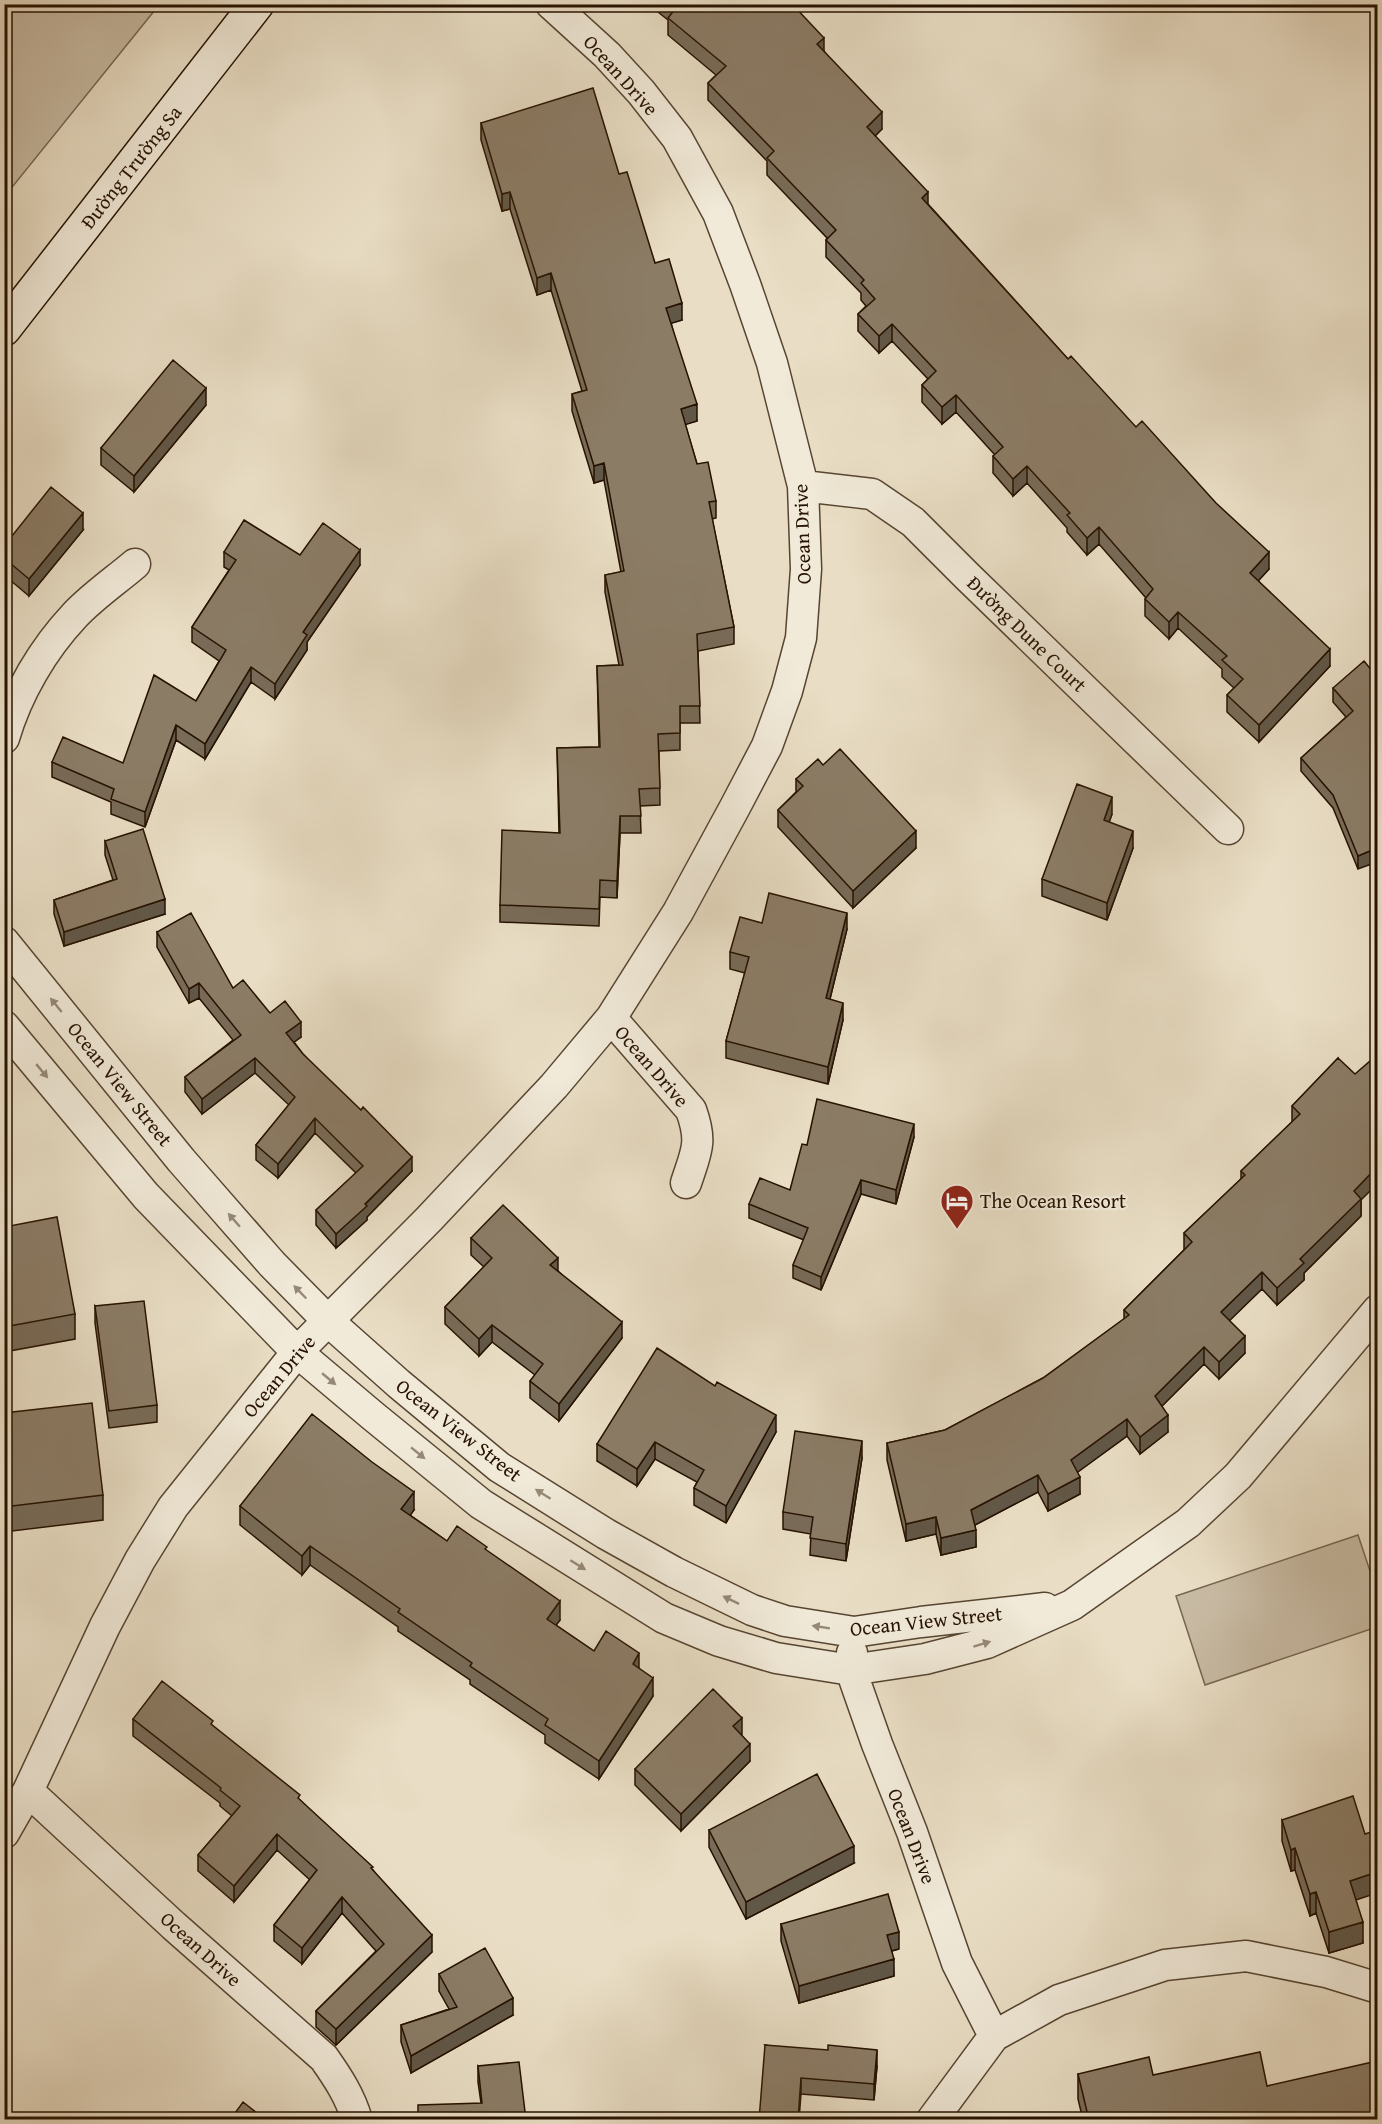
<svg xmlns="http://www.w3.org/2000/svg" width="1382" height="2124" font-family="'Gentium Book Plus',serif">
<style>
.green{fill:#c8bba4;stroke:#776652;stroke-width:1.5}
.lines{fill:none;stroke-linecap:round;stroke-linejoin:round}
.minor-casing{stroke:#574531;stroke-width:33}
.secondary-casing{stroke:#261200;stroke-width:36}
.minor{stroke:#f1ead9;stroke-width:30}
.secondary{stroke:#f1ead9;stroke-width:33}
.wall{fill:#786b58;stroke:#261200;stroke-width:1.5}
.shaded-wall{fill:#615747;stroke:#261200;stroke-width:1.5}
.building{fill:#8b7c66;stroke:#261200;stroke-width:1.5}
.oneway{fill:#968977}
.labels{text-anchor:middle;stroke-width:4.5;stroke-linejoin:round;paint-order:stroke}
.street-label{font-size:20px;fill:#261200;stroke:#f1ead9}
.poi-label{font-size:20px;fill:#261200;stroke:#f1ead9;text-anchor:start}
</style>
<rect width="100%" height="100%" fill="#e9dec5"/>
<filter id="stains"><feTurbulence type="fractalNoise" baseFrequency=".00333" numOctaves="4"/><feColorMatrix values="0 0 0 0 .2 0 0 0 0 .09 0 0 0 0 .02 0 0 0 .5 -.17"/></filter>
<radialGradient id="worn" r=".72"><stop offset=".6" stop-color="#630" stop-opacity="0"/><stop offset="1" stop-color="#630" stop-opacity=".3"/></radialGradient>
<path class="green" d="M 5,4 L 159,5 L 5,196 L 4,5 Z
M 1358,1535 L 1377,1592 L 1377,1627 L 1205,1685 L 1176,1596 Z"/>
<g class="lines">
<g class="minor-casing">
<path id="minor" d="M 803,486 L 872,494 L 913,522 L 967,576 L 1228,829
M 4,738 C 17,693 43,649 75,615 C 93,596 115,581 135,564
M 4,942 L 181,1160 L 272,1264 L 327,1320 L 399,1384 L 499,1467 L 606,1534 L 674,1572 L 752,1610 L 785,1621 L 854,1632 L 921,1622 L 1045,1608
M 611,1018 L 691,1110 C 703,1143 696,1152 686,1183
M 4,1026 L 146,1196 L 297,1352 L 373,1416 L 481,1504 L 664,1618 L 719,1641 L 776,1658 L 851,1670 L 925,1659 L 987,1643 L 1072,1605 L 1188,1523 L 1238,1476 L 1378,1310
M 852,1653 L 851,1670 L 877,1744 L 912,1832 L 957,1963 L 994,2036
M 28,1791 L 174,1926 L 324,2058 C 338,2078 350,2096 357,2120
M 4,1833 L 28,1791 L 105,1626 L 140,1560 L 173,1507 L 297,1352 L 429,1219 L 554,1086 L 611,1018 L 678,912 L 735,807 L 767,746 L 787,691 L 801,638 L 806,569 L 803,486 L 772,363 L 745,284 L 718,213 L 677,138 L 641,92 L 607,55 L 551,4
M 932,2120 L 994,2036 L 1059,2000 L 1165,1965 L 1246,1956 L 1326,1972 L 1378,1988"/>
</g>
<g class="secondary-casing">
<path id="secondary" d="M 4,329 L 257,4"/>
</g>
<use href="#minor" class="minor"/>
<use href="#secondary" class="secondary"/>
</g>
<path class="wall" d="M 648,4 L 792,4 L 824,51 L 882,129 L 875,136 L 928,204 L 1068,359 L 1269,569 L 1258,581 L 1330,666 L 1259,742 L 1227,712 L 1227,695 L 1234,688 L 1222,677 L 1222,669 L 1178,628 L 1169,639 L 1145,616 L 1145,599 L 1146,598 L 1099,544 L 1087,555 L 1067,532 L 1067,528 L 1027,483 L 1013,496 L 993,473 L 993,456 L 995,455 L 956,412 L 942,424 L 922,402 L 922,385 L 928,379 L 892,341 L 879,353 L 858,331 L 858,314 L 866,306 L 861,300 L 861,293 L 826,257 L 826,240 L 827,238 L 767,175 L 767,161 L 708,100 L 708,83 L 716,75 L 668,35 L 668,20 Z
M 481,123 L 619,174 L 655,263 L 682,320 L 671,323 L 697,421 L 685,424 L 697,464 L 716,501 L 716,518 L 712,519 L 734,627 L 734,644 L 698,651 L 700,723 L 680,723 L 680,750 L 659,751 L 660,805 L 640,806 L 641,833 L 620,833 L 617,898 L 600,897 L 599,926 L 500,922 L 500,905 L 559,833 L 557,748 L 599,747 L 597,666 L 619,665 L 605,592 L 605,575 L 621,572 L 604,480 L 594,483 L 572,411 L 572,394 L 582,391 L 551,290 L 537,295 L 510,209 L 502,211 L 481,140 Z
M 206,405 L 134,492 L 101,465 L 101,448 Z
M 83,530 L 29,596 L 4,575 L 4,546 Z
M 224,552 L 300,555 L 360,565 L 307,642 L 307,650 L 275,699 L 251,682 L 205,759 L 176,740 L 145,827 L 111,814 L 111,802 L 52,777 L 52,762 L 123,763 L 196,701 L 219,661 L 192,642 L 192,627 L 229,570 L 224,567 Z
M 1377,677 L 1358,869 L 1333,808 L 1301,771 L 1301,758 L 1346,717 L 1333,702 L 1333,688 Z
M 823,765 L 916,848 L 853,908 L 778,827 L 778,810 L 796,792 L 796,779 Z
M 1112,814 L 1109,822 L 1133,848 L 1107,920 L 1042,896 L 1042,879 Z
M 105,841 L 165,914 L 64,946 L 54,914 L 54,900 L 113,880 L 105,855 Z
M 762,923 L 847,929 L 830,999 L 843,1020 L 828,1084 L 726,1058 L 726,1041 L 745,973 L 730,969 L 730,952 Z
M 157,932 L 233,988 L 270,1013 L 301,1037 L 294,1042 L 303,1054 L 412,1171 L 367,1217 L 367,1220 L 336,1248 L 316,1225 L 316,1210 L 356,1173 L 315,1133 L 278,1178 L 256,1160 L 256,1145 L 289,1105 L 255,1073 L 202,1114 L 185,1092 L 185,1077 L 233,1040 L 199,998 L 189,1003 L 157,947 Z
M 1338,1058 L 1361,1200 L 1361,1216 L 1304,1273 L 1304,1280 L 1277,1305 L 1262,1289 L 1229,1320 L 1245,1353 L 1219,1379 L 1204,1364 L 1162,1406 L 1168,1432 L 1140,1454 L 1127,1436 L 1077,1472 L 1080,1494 L 1048,1511 L 1038,1492 L 975,1525 L 976,1547 L 941,1555 L 936,1534 L 906,1541 L 887,1460 L 887,1443 L 945,1430 L 1043,1378 L 1124,1319 L 1124,1310 L 1184,1250 L 1184,1233 L 1241,1179 L 1241,1171 L 1292,1122 L 1292,1106 Z
M 914,1137 L 896,1204 L 861,1194 L 821,1290 L 793,1278 L 793,1265 L 804,1240 L 749,1218 L 749,1204 L 790,1190 L 807,1145 Z
M 4,1227 L 75,1314 L 75,1339 L 4,1352 Z
M 471,1238 L 558,1271 L 622,1338 L 559,1421 L 530,1398 L 530,1381 L 535,1375 L 492,1342 L 479,1356 L 445,1324 L 445,1307 L 484,1267 L 471,1255 Z
M 95,1306 L 157,1405 L 157,1422 L 109,1428 L 95,1323 Z
M 4,1413 L 103,1495 L 103,1520 L 4,1532 Z
M 776,1432 L 726,1523 L 694,1505 L 694,1488 L 697,1482 L 655,1459 L 637,1486 L 597,1461 L 597,1444 Z
M 862,1458 L 846,1561 L 810,1555 L 811,1534 L 783,1529 L 783,1512 Z
M 240,1506 L 414,1510 L 410,1515 L 447,1541 L 487,1551 L 560,1620 L 556,1625 L 594,1651 L 639,1668 L 653,1696 L 599,1779 L 545,1743 L 545,1735 L 470,1684 L 470,1680 L 398,1631 L 398,1627 L 310,1565 L 302,1575 L 240,1525 Z
M 133,1719 L 213,1726 L 300,1800 L 373,1870 L 432,1952 L 336,2045 L 316,2027 L 316,2011 L 376,1951 L 342,1913 L 302,1964 L 274,1941 L 274,1925 L 310,1880 L 277,1850 L 234,1902 L 198,1871 L 198,1855 L 232,1816 L 220,1806 L 220,1803 L 133,1736 Z
M 741,1735 L 750,1761 L 681,1831 L 635,1785 L 635,1769 Z
M 1282,1820 L 1356,1900 L 1363,1943 L 1329,1953 L 1316,1913 L 1310,1916 L 1295,1870 L 1291,1871 L 1282,1841 Z
M 709,1830 L 854,1863 L 746,1919 L 709,1847 Z
M 781,1924 L 899,1949 L 892,1951 L 894,1976 L 799,2003 L 781,1941 Z
M 439,1974 L 513,2015 L 411,2073 L 401,2042 L 401,2025 L 449,2009 L 439,1991 Z
M 765,2045 L 877,2066 L 874,2100 L 801,2094 Z
M 478,2066 L 526,2120 L 481,2103 L 478,2082 Z
M 1078,2074 L 1153,2075 L 1267,2086 L 1377,2120 L 1083,2120 L 1078,2099 Z"/>
<path class="shaded-wall" d="M 824,38 L 824,55 L 817,44 Z
M 882,112 L 882,129 L 867,144 L 867,127 Z
M 510,192 L 510,209 L 502,211 L 502,194 Z
M 928,192 L 928,209 L 922,198 Z
M 551,273 L 551,290 L 537,295 L 537,278 Z
M 682,303 L 682,320 L 666,325 L 666,308 Z
M 892,324 L 892,341 L 879,353 L 879,336 Z
M 206,388 L 206,405 L 134,492 L 134,476 Z
M 956,395 L 956,412 L 942,424 L 942,407 Z
M 697,404 L 697,421 L 681,426 L 681,409 Z
M 604,463 L 604,480 L 594,483 L 594,466 Z
M 1027,466 L 1027,483 L 1013,496 L 1013,479 Z
M 83,513 L 83,530 L 29,596 L 29,579 Z
M 1099,527 L 1099,544 L 1087,555 L 1087,538 Z
M 360,550 L 360,565 L 307,642 L 307,650 L 275,699 L 275,684 L 303,632 Z
M 1269,552 L 1269,569 L 1250,590 L 1250,573 Z
M 1178,612 L 1178,628 L 1169,639 L 1169,622 Z
M 1330,649 L 1330,666 L 1259,742 L 1259,725 Z
M 251,667 L 251,682 L 205,759 L 205,744 Z
M 176,725 L 176,740 L 145,827 L 145,812 Z
M 1112,797 L 1112,814 L 1104,837 L 1104,820 Z
M 620,816 L 620,833 L 617,898 L 617,881 Z
M 916,831 L 916,848 L 853,908 L 853,891 Z
M 1133,831 L 1133,848 L 1107,920 L 1107,903 Z
M 1377,848 L 1377,862 L 1358,869 L 1358,856 Z
M 165,899 L 165,914 L 64,946 L 64,932 Z
M 847,913 L 847,929 L 826,1015 L 826,998 Z
M 199,983 L 199,998 L 189,1003 L 189,989 Z
M 843,1003 L 843,1020 L 828,1084 L 828,1067 Z
M 301,1022 L 301,1037 L 286,1048 L 286,1033 Z
M 255,1058 L 255,1073 L 202,1114 L 202,1099 Z
M 315,1118 L 315,1133 L 278,1178 L 278,1164 Z
M 914,1124 L 914,1137 L 896,1204 L 896,1190 Z
M 412,1157 L 412,1171 L 367,1217 L 367,1220 L 336,1248 L 336,1234 Z
M 1377,1167 L 1377,1184 L 1361,1200 L 1361,1216 L 1304,1273 L 1304,1280 L 1277,1305 L 1277,1288 L 1354,1191 Z
M 861,1180 L 861,1194 L 821,1290 L 821,1277 Z
M 558,1258 L 558,1274 L 550,1265 Z
M 1262,1272 L 1262,1289 L 1221,1329 L 1221,1312 Z
M 622,1322 L 622,1338 L 559,1421 L 559,1404 Z
M 492,1325 L 492,1342 L 479,1356 L 479,1339 Z
M 1245,1336 L 1245,1353 L 1219,1379 L 1219,1362 Z
M 1204,1347 L 1204,1364 L 1155,1413 L 1155,1396 Z
M 776,1415 L 776,1432 L 726,1523 L 726,1506 Z
M 1168,1415 L 1168,1432 L 1140,1454 L 1140,1437 Z
M 1127,1419 L 1127,1436 L 1071,1477 L 1071,1460 Z
M 862,1441 L 862,1458 L 846,1561 L 846,1544 Z
M 655,1442 L 655,1459 L 637,1486 L 637,1469 Z
M 1038,1475 L 1038,1492 L 971,1527 L 971,1510 Z
M 1080,1477 L 1080,1494 L 1048,1511 L 1048,1494 Z
M 414,1492 L 414,1510 L 401,1528 L 401,1509 Z
M 936,1517 L 936,1534 L 906,1541 L 906,1524 Z
M 976,1530 L 976,1547 L 941,1555 L 941,1538 Z
M 310,1546 L 310,1565 L 302,1575 L 302,1556 Z
M 560,1601 L 560,1620 L 547,1637 L 547,1619 Z
M 639,1653 L 639,1672 L 633,1664 Z
M 653,1678 L 653,1696 L 599,1779 L 599,1761 Z
M 742,1718 L 742,1735 L 733,1743 L 733,1726 Z
M 750,1744 L 750,1761 L 681,1831 L 681,1814 Z
M 277,1834 L 277,1850 L 234,1902 L 234,1886 Z
M 854,1846 L 854,1863 L 746,1919 L 746,1902 Z
M 1295,1848 L 1295,1870 L 1291,1871 L 1291,1850 Z
M 1377,1872 L 1377,1893 L 1350,1902 L 1350,1881 Z
M 1316,1892 L 1316,1913 L 1310,1916 L 1310,1894 Z
M 342,1897 L 342,1913 L 302,1964 L 302,1948 Z
M 1363,1922 L 1363,1943 L 1329,1953 L 1329,1932 Z
M 899,1932 L 899,1949 L 887,1952 L 887,1935 Z
M 432,1935 L 432,1952 L 336,2045 L 336,2029 Z
M 894,1959 L 894,1976 L 799,2003 L 799,1986 Z
M 513,1998 L 513,2015 L 411,2073 L 411,2056 Z
M 877,2050 L 877,2066 L 874,2100 L 874,2084 Z
M 801,2078 L 801,2094 L 799,2120 L 798,2120 Z"/>
<path class="building" d="M 669,4 L 792,4 L 824,38 L 817,44 L 882,112 L 867,127 L 928,192 L 922,198 L 1068,359 L 1071,356 L 1136,427 L 1142,421 L 1216,503 L 1269,552 L 1250,573 L 1330,649 L 1259,725 L 1227,695 L 1243,679 L 1222,660 L 1227,656 L 1178,612 L 1169,622 L 1145,599 L 1153,589 L 1099,527 L 1087,538 L 1067,515 L 1070,513 L 1027,466 L 1013,479 L 993,456 L 1003,447 L 956,395 L 942,407 L 922,385 L 936,371 L 892,324 L 879,336 L 858,314 L 875,299 L 861,283 L 864,280 L 826,240 L 836,230 L 767,158 L 774,151 L 708,83 L 726,66 L 668,18 L 675,9 Z
M 593,88 L 619,174 L 627,172 L 655,263 L 669,259 L 682,303 L 666,308 L 697,404 L 681,409 L 697,464 L 708,462 L 716,501 L 709,502 L 734,627 L 697,634 L 700,706 L 680,706 L 680,733 L 658,734 L 660,788 L 639,789 L 641,816 L 620,816 L 617,881 L 600,880 L 599,909 L 500,905 L 502,830 L 560,833 L 557,748 L 600,747 L 597,666 L 623,665 L 605,575 L 624,571 L 604,463 L 594,466 L 572,394 L 587,390 L 551,273 L 537,278 L 510,192 L 502,194 L 481,123 Z
M 173,360 L 206,388 L 134,476 L 101,448 Z
M 51,487 L 83,513 L 29,579 L 4,558 L 4,546 Z
M 244,520 L 300,555 L 323,523 L 360,550 L 303,632 L 307,635 L 275,684 L 251,667 L 205,744 L 176,725 L 145,812 L 111,799 L 114,789 L 52,762 L 63,737 L 123,763 L 154,675 L 196,701 L 226,650 L 192,627 L 236,560 L 224,552 Z
M 1364,661 L 1377,677 L 1377,848 L 1358,856 L 1333,795 L 1301,758 L 1353,711 L 1333,688 Z
M 840,749 L 916,831 L 853,891 L 778,810 L 803,786 L 796,779 L 818,759 L 823,765 Z
M 1077,784 L 1112,797 L 1104,820 L 1133,831 L 1107,903 L 1042,879 Z
M 143,829 L 165,899 L 64,932 L 54,900 L 117,879 L 105,841 Z
M 769,893 L 847,913 L 826,998 L 843,1003 L 828,1067 L 726,1041 L 749,957 L 730,952 L 740,917 L 762,923 Z
M 191,913 L 233,988 L 243,980 L 270,1013 L 285,1001 L 301,1022 L 286,1033 L 303,1054 L 361,1110 L 363,1107 L 412,1157 L 365,1204 L 367,1206 L 336,1234 L 316,1210 L 363,1166 L 315,1118 L 278,1164 L 256,1145 L 295,1097 L 255,1058 L 202,1099 L 185,1077 L 241,1035 L 199,983 L 189,989 L 157,932 Z
M 1377,1055 L 1377,1167 L 1354,1191 L 1361,1199 L 1300,1259 L 1304,1263 L 1277,1288 L 1262,1272 L 1221,1312 L 1245,1336 L 1219,1362 L 1204,1347 L 1155,1396 L 1168,1415 L 1140,1437 L 1127,1419 L 1071,1460 L 1080,1477 L 1048,1494 L 1038,1475 L 971,1510 L 976,1530 L 941,1538 L 936,1517 L 906,1524 L 887,1443 L 945,1430 L 1043,1378 L 1129,1315 L 1124,1310 L 1192,1242 L 1184,1233 L 1245,1175 L 1241,1171 L 1300,1114 L 1292,1106 L 1338,1058 L 1355,1074 Z
M 817,1099 L 914,1124 L 896,1190 L 861,1180 L 821,1277 L 793,1265 L 808,1228 L 749,1204 L 760,1178 L 790,1190 L 802,1144 L 807,1145 Z
M 503,1205 L 558,1258 L 550,1265 L 622,1322 L 559,1404 L 530,1381 L 543,1364 L 492,1325 L 479,1339 L 445,1307 L 492,1258 L 471,1238 Z
M 57,1217 L 75,1314 L 4,1327 L 4,1227 Z
M 144,1301 L 157,1405 L 109,1411 L 95,1306 Z
M 657,1348 L 715,1386 L 717,1382 L 776,1415 L 726,1506 L 694,1488 L 704,1470 L 655,1442 L 637,1469 L 597,1444 Z
M 92,1403 L 103,1495 L 4,1507 L 4,1413 Z
M 312,1414 L 372,1462 L 414,1492 L 401,1509 L 447,1541 L 457,1526 L 487,1547 L 485,1549 L 560,1601 L 547,1619 L 594,1651 L 606,1631 L 639,1653 L 633,1664 L 653,1678 L 599,1761 L 545,1725 L 548,1719 L 470,1666 L 472,1663 L 398,1612 L 400,1609 L 310,1546 L 302,1556 L 240,1506 Z
M 795,1431 L 862,1441 L 846,1544 L 810,1538 L 813,1517 L 783,1512 Z
M 162,1681 L 213,1721 L 211,1724 L 300,1795 L 298,1798 L 373,1867 L 371,1868 L 432,1935 L 336,2029 L 316,2011 L 384,1944 L 342,1897 L 302,1948 L 274,1925 L 317,1870 L 277,1834 L 234,1886 L 198,1855 L 240,1806 L 220,1790 L 221,1788 L 133,1719 Z
M 713,1689 L 742,1718 L 733,1726 L 750,1744 L 681,1814 L 635,1769 Z
M 817,1774 L 854,1846 L 746,1902 L 709,1830 Z
M 1353,1796 L 1365,1834 L 1377,1830 L 1377,1872 L 1350,1881 L 1363,1922 L 1329,1932 L 1316,1892 L 1310,1894 L 1295,1848 L 1291,1850 L 1282,1820 Z
M 888,1894 L 899,1932 L 887,1935 L 894,1959 L 799,1986 L 781,1924 Z
M 485,1948 L 513,1998 L 411,2056 L 401,2025 L 457,2007 L 439,1974 Z
M 765,2045 L 828,2050 L 828,2045 L 877,2050 L 874,2084 L 801,2078 L 798,2120 L 759,2120 Z
M 1260,2052 L 1267,2086 L 1377,2061 L 1377,2120 L 1089,2120 L 1078,2074 L 1149,2057 L 1153,2075 Z
M 519,2062 L 526,2120 L 418,2120 L 418,2105 L 482,2103 L 478,2066 Z
M 243,2102 L 266,2120 L 230,2120 Z"/>
<defs><path id="oneway-solid" d="M-6-.8H1V-3.2L6.5 0L1 3.2V.8H-6Z" transform="scale(1.5)"/></defs>
<g class="oneway">
<use href="#oneway-solid" transform="translate(56 1005) rotate(-129)"/>
<use href="#oneway-solid" transform="translate(42 1071) rotate(50)"/>
<use href="#oneway-solid" transform="translate(234 1220) rotate(-131)"/>
<use href="#oneway-solid" transform="translate(300 1292) rotate(-134)"/>
<use href="#oneway-solid" transform="translate(329 1379) rotate(40)"/>
<use href="#oneway-solid" transform="translate(418 1453) rotate(39)"/>
<use href="#oneway-solid" transform="translate(543 1494) rotate(-148)"/>
<use href="#oneway-solid" transform="translate(578 1565) rotate(32)"/>
<use href="#oneway-solid" transform="translate(731 1600) rotate(-154)"/>
<use href="#oneway-solid" transform="translate(821 1627) rotate(-171)"/>
<use href="#oneway-solid" transform="translate(982 1644) rotate(-17)"/>
</g>
<defs>
<g id="hotel-pin" transform="scale(1.725)"><path d="M0 17L-7.5 6A9.5 9.5 0 1 1 7.5 6Z" fill="#8f2418" stroke="#f1ead9"/><path d="M-6-4.5h1.5V1H6V5H4.5V3h-9V5H-6ZM-4 0a1.8 1.8 0 1 1 3.6 0ZM.5 0V-2.5h3Q6-2.5 6 0Z" fill="#fff"/></g>
</defs>
<g fill-rule="evenodd">
<use href="#hotel-pin" x="957" y="1201"/>
</g>
<g class="labels">
<g class="street-label">
<text transform="translate(621 75) rotate(48)" y="7">Ocean Drive</text>
<text transform="translate(131 167) rotate(-52)" y="7">Đường Trường Sa</text>
<text transform="translate(802 534) rotate(-92)" y="7">Ocean Drive</text>
<text transform="translate(1027 634) rotate(44)" y="7">Đường Dune Court</text>
<text transform="translate(652 1066) rotate(49)" y="7">Ocean Drive</text>
<text transform="translate(120 1084) rotate(51)" y="7">Ocean View Street</text>
<text transform="translate(279 1376) rotate(-50)" y="7">Ocean Drive</text>
<text transform="translate(459 1430) rotate(38)" y="7">Ocean View Street</text>
<text transform="translate(926 1621) rotate(-6)" y="7">Ocean View Street</text>
<text transform="translate(912 1836) rotate(69)" y="7">Ocean Drive</text>
<text transform="translate(201 1949) rotate(42)" y="7">Ocean Drive</text>
</g>
<g class="poi-label">
<text x="980" y="1208">The Ocean Resort</text>
</g>
</g>
<rect width="1382" height="2124" fill="none" stroke="#e9dec5" stroke-width="24"/>
<rect x="6" y="6" width="1370" height="2112" fill="none" stroke="#261200" stroke-width="3"/>
<rect x="12" y="12" width="1358" height="2100" fill="none" stroke="#261200" stroke-width="1.5"/>
<rect width="100%" height="100%" filter="url(#stains)"/>
<rect width="100%" height="100%" fill="url(#worn)"/>
</svg>
